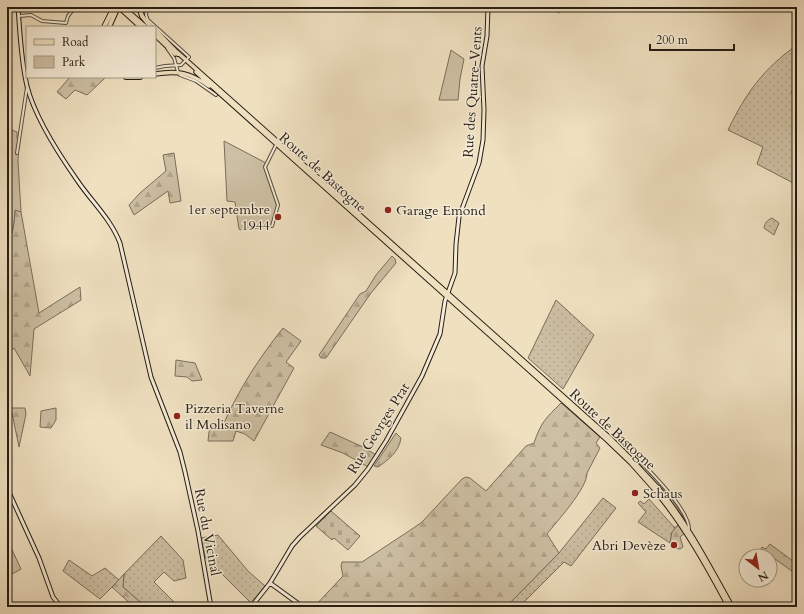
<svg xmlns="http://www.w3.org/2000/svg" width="804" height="614" font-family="Cardo,serif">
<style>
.grass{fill:url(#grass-dots);stroke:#796e5c}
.forest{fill:url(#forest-firs);stroke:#796e5c}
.cemetery{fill:url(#cemetery-stones);stroke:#796e5c}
.park{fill:#cdbfa3;stroke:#796e5c}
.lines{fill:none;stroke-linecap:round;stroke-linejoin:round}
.stream{stroke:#756a58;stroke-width:1}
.street-casing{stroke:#584e3f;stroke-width:4}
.secondary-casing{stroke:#251d14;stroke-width:5}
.primary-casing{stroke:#251d14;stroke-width:5.5}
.highway-casing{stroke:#251d14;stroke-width:6}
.street{stroke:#f5ebd6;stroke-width:2}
.secondary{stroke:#f5ebd6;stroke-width:3}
.primary{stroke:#efe0c0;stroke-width:3.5}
.highway{stroke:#efe0c0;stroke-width:4}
.poi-dot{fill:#8f2418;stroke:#f5ebd6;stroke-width:1.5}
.labels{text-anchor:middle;stroke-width:3;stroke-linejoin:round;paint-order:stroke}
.street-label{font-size:14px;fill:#251d14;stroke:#f5ebd6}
.poi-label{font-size:14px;fill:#251d14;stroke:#f5ebd6;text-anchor:start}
</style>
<defs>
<pattern id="grass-dots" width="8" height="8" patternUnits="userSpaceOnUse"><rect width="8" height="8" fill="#cdbfa3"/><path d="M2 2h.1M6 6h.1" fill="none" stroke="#b0a48b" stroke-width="1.8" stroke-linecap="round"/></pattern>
<pattern id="forest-firs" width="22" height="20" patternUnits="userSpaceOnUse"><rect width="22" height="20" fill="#cdbfa3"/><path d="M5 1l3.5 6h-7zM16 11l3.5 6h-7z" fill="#b0a48b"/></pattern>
<pattern id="cemetery-stones" width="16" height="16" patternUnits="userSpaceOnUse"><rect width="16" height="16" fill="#cdbfa3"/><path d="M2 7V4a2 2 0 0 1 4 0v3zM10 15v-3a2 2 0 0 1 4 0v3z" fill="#b0a48b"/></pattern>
</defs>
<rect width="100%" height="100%" fill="#efe0c0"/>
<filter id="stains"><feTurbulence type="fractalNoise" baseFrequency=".005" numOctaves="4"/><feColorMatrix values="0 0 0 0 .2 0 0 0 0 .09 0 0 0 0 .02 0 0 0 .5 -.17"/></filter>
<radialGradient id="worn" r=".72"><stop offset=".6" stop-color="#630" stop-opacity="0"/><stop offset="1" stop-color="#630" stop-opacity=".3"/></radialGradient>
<path class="grass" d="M 797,45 L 797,84 L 791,92 L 797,98 L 797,185 L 757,164 L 763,147 L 728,130 C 746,93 763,69 797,45 Z
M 772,218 L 779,223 L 774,235 L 764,228 C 765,223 767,220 772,218 Z
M 556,300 L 594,335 L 563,389 L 528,358 Z
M 638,462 L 641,463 L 666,489 L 686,521 Z
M 603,498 L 616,508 L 571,566 L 564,562 L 519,607 L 506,607 L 559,553 Z
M 649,499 L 674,527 L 675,529 L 672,532 L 670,543 L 638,522 L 646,512 L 638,503 L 640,501 L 644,504 Z
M 218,535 L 248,571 L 265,586 L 251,603 L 205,557 L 201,538 Z
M 161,536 L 183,560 L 186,578 L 174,581 L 164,572 L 154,582 L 179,607 L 146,607 L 123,587 L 124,574 Z
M 69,560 L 92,576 L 105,568 L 119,580 L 100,599 L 63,571 Z"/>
<path class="forest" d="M 70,77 L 105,77 L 105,78 L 87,95 L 75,90 L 66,99 L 57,92 Z
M 174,153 L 181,201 L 170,203 L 168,191 L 134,215 L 129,205 L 140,193 L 166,171 L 163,155 Z
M 15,209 L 21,212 L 39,313 L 80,287 L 81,300 L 34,329 L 30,376 L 14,348 L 7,355 L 7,244 C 14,233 14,222 15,209 Z
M 392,256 L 395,259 L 396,263 L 371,293 L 326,358 L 321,358 L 319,355 L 360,294 L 366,291 L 376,275 Z
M 283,328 L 301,341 L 286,362 L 294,368 L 254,441 L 245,434 L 236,431 L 233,441 L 208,441 L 209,432 L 212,424 L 223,425 C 239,389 259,358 283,328 Z
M 176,360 L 195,363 L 202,380 L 192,381 L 187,377 L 175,376 Z
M 561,403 L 600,437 L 596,443 L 600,448 L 587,473 C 587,489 557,521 547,534 L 559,553 L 506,607 L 433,607 L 432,602 L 408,607 L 314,607 L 343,576 L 341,566 L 342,562 L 362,562 L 415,527 L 422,522 L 462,479 L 466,477 L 470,478 L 486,491 L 526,446 L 534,443 C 541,422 546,418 561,403 Z
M 11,408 L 25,408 L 26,414 L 19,447 Z
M 56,408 L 56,420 L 51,428 L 40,427 L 41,411 Z
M 330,432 L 363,447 L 376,455 L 368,467 L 343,453 L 321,445 Z
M 396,433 L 401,438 C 399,452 388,460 378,467 L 374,466 Z
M 678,524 L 685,533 L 680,537 L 683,547 L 680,549 L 672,548 L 670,543 L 672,532 L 675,529 L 674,527 L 677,527 Z
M 7,539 L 21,569 L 7,577 Z
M 770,544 L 797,564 L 797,580 L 796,574 L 761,549 L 762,547 L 766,549 Z
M 124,574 L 123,587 L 146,607 L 134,607 L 112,587 Z"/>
<path class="cemetery" d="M 331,511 L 360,536 L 348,550 L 334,538 L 332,540 L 316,526 Z"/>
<path class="park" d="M 451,50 L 464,59 L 460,79 L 458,100 L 439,100 Z
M 7,128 L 17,132 L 17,138 L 19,142 L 18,161 L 21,212 L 15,210 C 14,222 14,233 7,244 Z
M 224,141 L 266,163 L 265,169 L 277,205 L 271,227 L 241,230 L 239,229 L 235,202 L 227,201 Z"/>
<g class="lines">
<path class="stream" d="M 555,10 L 559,13"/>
<g class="street-casing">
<path id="street" d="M 147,7 L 146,15 L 148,20 L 189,57 L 181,65 L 165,66 L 155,68
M 19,16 L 31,15 L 42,21 L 66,23 L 68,16 L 75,7
M 167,48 L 174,58 L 178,72 L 180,75 L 196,81 L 216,95
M 17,153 L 27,87
M 272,226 L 278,205 L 265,167 L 276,145
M 634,461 L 639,461 L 644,465 C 656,478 689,511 689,529"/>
</g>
<g class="secondary-casing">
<path id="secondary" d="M 18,7 C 20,33 21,61 27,86 C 35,118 58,153 77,180 C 91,201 111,219 120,243 L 151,377 L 180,452 L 185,472 L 198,531 L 211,607
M 7,488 L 39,558 L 53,597 L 61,607
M 270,583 L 303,607
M 251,607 L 270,583 L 292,546 L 300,537 L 355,485 L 368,469 L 386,441 L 422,376 L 440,334 L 445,301 L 455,273 L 456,244 L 459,217 L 479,163 L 483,140 L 484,110 L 482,66 L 487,36 L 488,7"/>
</g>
<g class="primary-casing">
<path id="primary" d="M 123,7 L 146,27
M 155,35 L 175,54
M 177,52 L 610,438 L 633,461 L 658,488
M 196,72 L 607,440 L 631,463 L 655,490
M 155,74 C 178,70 190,73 209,86"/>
</g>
<g class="highway-casing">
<path id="highway" d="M 119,7 L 141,27
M 139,7 L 142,16 L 151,27
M 104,27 L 114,7
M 109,27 L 118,7
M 155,30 L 178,54
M 126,77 L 140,77
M 658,488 C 688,525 709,566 732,607
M 655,490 C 685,526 707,566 729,607"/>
</g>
<use href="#street" class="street"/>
<use href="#secondary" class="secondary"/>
<use href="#primary" class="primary"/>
<use href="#highway" class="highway"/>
</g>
<g class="poi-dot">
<circle cx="388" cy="210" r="4"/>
<circle cx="278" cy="217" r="4"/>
<circle cx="177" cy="416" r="4"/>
<circle cx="635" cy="493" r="4"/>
<circle cx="674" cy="545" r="4"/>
</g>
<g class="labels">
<g class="street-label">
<text transform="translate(472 92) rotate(-86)" y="5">Rue des Quatre-Vents</text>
<text transform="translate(323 172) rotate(42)" y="5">Route de Bastogne</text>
<text transform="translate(378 428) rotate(-58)" y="5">Rue Georges Prat</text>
<text transform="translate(613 429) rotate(43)" y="5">Route de Bastogne</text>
<text transform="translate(208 532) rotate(79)" y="5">Rue du Vicinal</text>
</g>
<g class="poi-label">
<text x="270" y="214" text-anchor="end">1er septembre<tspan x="270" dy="16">1944</tspan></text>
<text x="396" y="215">Garage Emond</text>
<text x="185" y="413">Pizzeria Taverne<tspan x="185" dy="16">il Molisano</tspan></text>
<text x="643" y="498">Schaus</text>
<text x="666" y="550" text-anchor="end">Abri Devèze</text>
</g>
</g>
<rect width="804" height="614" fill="none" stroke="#efe0c0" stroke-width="24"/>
<rect x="8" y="8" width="788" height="598" fill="none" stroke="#251d14" stroke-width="2"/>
<rect x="12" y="12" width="780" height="590" fill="none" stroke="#251d14"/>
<rect x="26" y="26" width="130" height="52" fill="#f5ebd6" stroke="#a29988"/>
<rect x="34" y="39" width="20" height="6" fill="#efe0c0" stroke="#a29988"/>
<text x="62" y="46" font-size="12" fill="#251d14">Road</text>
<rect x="34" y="56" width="20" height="12" fill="#cdbfa3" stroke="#a29988"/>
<text x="62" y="66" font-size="12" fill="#251d14">Park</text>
<g transform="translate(758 568) rotate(149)"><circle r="19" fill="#f5ebd6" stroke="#a29988"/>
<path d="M0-3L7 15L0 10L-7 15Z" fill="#8f2418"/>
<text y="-6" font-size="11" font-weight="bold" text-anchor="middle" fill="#251d14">N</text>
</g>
<path d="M650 44v6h84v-6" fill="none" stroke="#251d14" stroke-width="2"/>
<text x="656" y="44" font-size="12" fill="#251d14" stroke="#f5ebd6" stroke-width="3" paint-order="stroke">200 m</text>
<rect width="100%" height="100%" filter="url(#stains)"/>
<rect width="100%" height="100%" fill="url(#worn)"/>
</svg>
